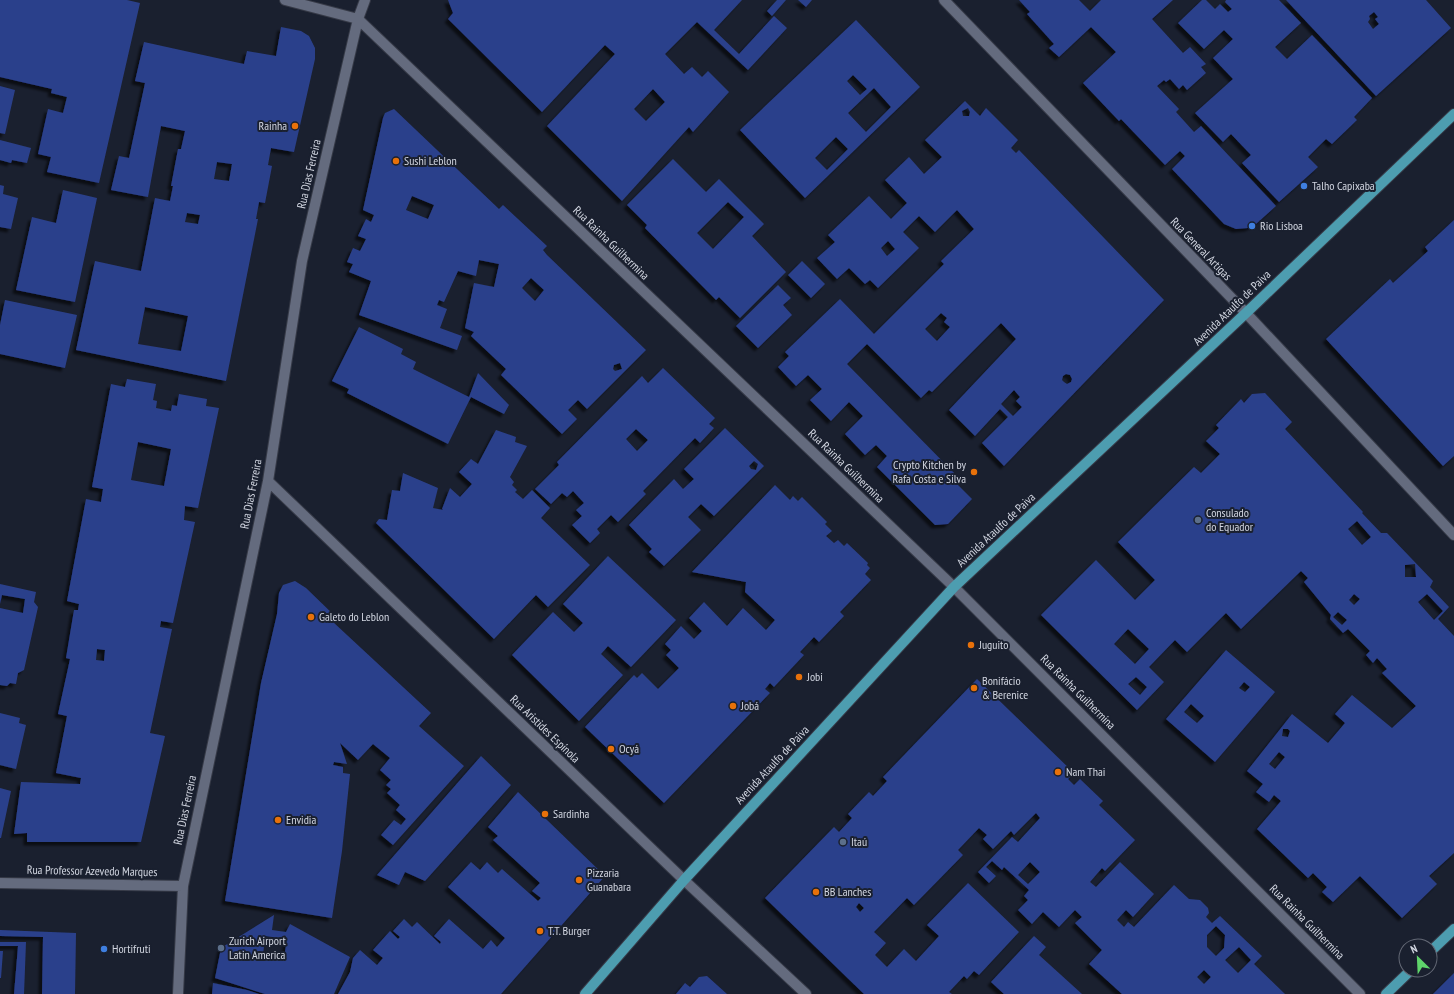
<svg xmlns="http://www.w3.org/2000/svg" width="1454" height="994" font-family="'PT Sans Narrow',sans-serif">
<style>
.building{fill:#2b408b;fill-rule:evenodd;filter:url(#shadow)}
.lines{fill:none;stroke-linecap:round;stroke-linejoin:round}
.minor-casing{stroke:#363a47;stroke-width:12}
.major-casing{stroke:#363a47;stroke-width:12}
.minor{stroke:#646b7e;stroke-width:10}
.major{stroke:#4d9db0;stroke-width:10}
.food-dot{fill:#e8710a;stroke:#1a202f;stroke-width:1.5}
.shop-dot{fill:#3f7fe0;stroke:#1a202f;stroke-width:1.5}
.service-dot{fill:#5c6f8a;stroke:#1a202f;stroke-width:1.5}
.labels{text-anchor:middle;stroke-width:4;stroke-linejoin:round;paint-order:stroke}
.poi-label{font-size:12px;fill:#d2d6e1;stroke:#1a202f;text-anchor:start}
.street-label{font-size:12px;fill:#d2d6e1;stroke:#1a202f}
</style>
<defs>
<filter id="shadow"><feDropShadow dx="-3.5" dy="3.5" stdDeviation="1" flood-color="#0009"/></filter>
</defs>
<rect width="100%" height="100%" fill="#1a202f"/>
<path class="building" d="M 0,0 L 127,0 L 140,3 L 99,183 L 47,172 L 51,157 L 38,154 L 48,109 L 63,113 L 67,97 L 51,93 L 52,89 L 0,77 Z
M 448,0 L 742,0 L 714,30 L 739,54 L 774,16 L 787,28 L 748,70 L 697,22 L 665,54 L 684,74 L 692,67 L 702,77 L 708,71 L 729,92 L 693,132 L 689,127 L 622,201 L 547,126 L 615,54 L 605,45 L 542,112 L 448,19 L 453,13 ZM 653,89 L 665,102 L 646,121 L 634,109 Z
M 777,0 L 786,0 L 772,16 L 767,11 Z
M 798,0 L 812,0 L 806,7 Z
M 1019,0 L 1079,0 L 1090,11 L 1101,0 L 1173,0 L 1152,19 L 1183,53 L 1190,47 L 1206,64 L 1201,67 L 1206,73 L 1187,90 L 1183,85 L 1179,89 L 1170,79 L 1166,82 L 1164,80 L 1157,86 L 1179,109 L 1176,112 L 1194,132 L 1201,126 L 1276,206 L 1256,224 L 1248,228 L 1236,229 L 1224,224 L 1172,169 L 1185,156 L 1180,151 L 1165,165 L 1121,119 L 1119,121 L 1083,83 L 1116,52 L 1091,27 L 1059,57 L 1049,48 L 1054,44 L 1027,14 L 1030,12 Z
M 1202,0 L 1206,0 L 1215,9 L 1220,4 L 1228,12 L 1232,9 L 1225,2 L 1226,0 L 1279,0 L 1301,23 L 1275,47 L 1287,59 L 1312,35 L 1372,98 L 1354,117 L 1357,120 L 1332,144 L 1326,139 L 1308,157 L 1318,167 L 1279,202 L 1242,163 L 1251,155 L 1231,134 L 1223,142 L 1195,113 L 1233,79 L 1213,58 L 1233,39 L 1224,30 L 1204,49 L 1178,23 Z
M 1286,0 L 1426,0 L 1451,28 L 1376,96 ZM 1374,12 L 1378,17 L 1375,19 L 1379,24 L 1373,29 L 1368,22 L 1370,19 L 1369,16 Z
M 856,20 L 920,87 L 805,198 L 740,130 ZM 853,75 L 867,89 L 860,95 L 847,81 ZM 874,88 L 891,107 L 866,132 L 848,113 ZM 836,137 L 848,149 L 827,170 L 815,158 Z
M 281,27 L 301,31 L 309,36 L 315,48 L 315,59 L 294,152 L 271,148 L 268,165 L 272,166 L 265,203 L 259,202 L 256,219 L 258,219 L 226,381 L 76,350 L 95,261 L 141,271 L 155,198 L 170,201 L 173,186 L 171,186 L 178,149 L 181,149 L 185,131 L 161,126 L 148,197 L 111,190 L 119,156 L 129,158 L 145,83 L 135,81 L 144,42 L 244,64 L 247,51 L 276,56 ZM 217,162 L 232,164 L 229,181 L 214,179 ZM 187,213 L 200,215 L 198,224 L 185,222 ZM 145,307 L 188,316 L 181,351 L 138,344 Z
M 0,86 L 15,90 L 5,134 L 0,133 Z
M 965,101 L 980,116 L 986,108 L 1018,140 L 1011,148 L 1016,153 L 1019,150 L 1164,300 L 1004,466 L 982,443 L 1008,417 L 1000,409 L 975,436 L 949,410 L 1016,339 L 1001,323 L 932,392 L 929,390 L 921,398 L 867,344 L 847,364 L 958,477 L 954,481 L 972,499 L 948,524 L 935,525 L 877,467 L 887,456 L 876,445 L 865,455 L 845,434 L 863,416 L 849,402 L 831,421 L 810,400 L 822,389 L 808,375 L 796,386 L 778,367 L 789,356 L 785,352 L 840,299 L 874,334 L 944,264 L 941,261 L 974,229 L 957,210 L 935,232 L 919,216 L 903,232 L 919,248 L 878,288 L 870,280 L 865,284 L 849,268 L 837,279 L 817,258 L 835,242 L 828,235 L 869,196 L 891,219 L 907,203 L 885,180 L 909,157 L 924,174 L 942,157 L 925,140 ZM 968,108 L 970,112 L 969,116 L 963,116 L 962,111 ZM 888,241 L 895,249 L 887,256 L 881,248 ZM 941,313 L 947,318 L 944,322 L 950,327 L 937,341 L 925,329 ZM 1066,374 L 1070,375 L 1072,379 L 1071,382 L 1067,384 L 1064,382 L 1062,380 L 1063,376 ZM 1014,390 L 1020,397 L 1016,401 L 1022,407 L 1013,416 L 1001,404 Z
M 394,109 L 499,209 L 503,205 L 547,246 L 543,250 L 547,255 L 646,350 L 587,409 L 578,400 L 568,410 L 577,419 L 562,434 L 501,375 L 506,369 L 471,336 L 474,332 L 465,328 L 474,283 L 494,287 L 499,264 L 479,260 L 476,276 L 458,271 L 444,302 L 439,300 L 437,305 L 447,309 L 440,328 L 462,336 L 457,350 L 359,315 L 371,281 L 349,272 L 353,264 L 347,262 L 353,248 L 360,251 L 366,239 L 358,236 L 366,219 L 371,222 L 374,215 L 363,210 L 383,118 L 385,113 ZM 412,196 L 434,205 L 428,219 L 406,210 ZM 531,278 L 544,290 L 535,301 L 522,288 ZM 620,363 L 622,369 L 615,371 L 613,369 L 614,365 Z
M 0,140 L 31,148 L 27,163 L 12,160 L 11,163 L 0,160 Z
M 673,159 L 706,192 L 719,179 L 764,224 L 752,236 L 786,272 L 740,318 L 719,297 L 716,300 L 645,228 L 647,225 L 627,205 ZM 728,202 L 744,217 L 713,249 L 697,233 Z
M 0,185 L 4,186 L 3,194 L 18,198 L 11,229 L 0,227 Z
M 63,190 L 97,198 L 75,302 L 16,290 L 32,217 L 56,223 Z
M 1454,220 L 1454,456 L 1443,466 L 1326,339 L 1390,279 L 1393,283 L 1428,251 L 1425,247 Z
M 802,261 L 825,284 L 811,298 L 788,275 Z
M 778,285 L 791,298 L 783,305 L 792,315 L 758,348 L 736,326 Z
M 5,300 L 77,315 L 65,368 L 0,354 L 0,325 Z
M 359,327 L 403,349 L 401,354 L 416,362 L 413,369 L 469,397 L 478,373 L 509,405 L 504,414 L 471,397 L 448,444 L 347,393 L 349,389 L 332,381 Z
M 663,368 L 715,418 L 709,424 L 714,428 L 700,443 L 695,438 L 643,491 L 646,494 L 618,522 L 611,515 L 597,529 L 600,533 L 590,543 L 572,525 L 582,516 L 576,510 L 584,503 L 573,491 L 567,497 L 562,493 L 551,504 L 535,489 L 559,465 L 557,462 L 642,376 L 648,383 ZM 636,429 L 648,440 L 637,451 L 626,439 Z
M 127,379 L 156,384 L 153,400 L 157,401 L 156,408 L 171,411 L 172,405 L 177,406 L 179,394 L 207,399 L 206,406 L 219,408 L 198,508 L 185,506 L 184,520 L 195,522 L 173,623 L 161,621 L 160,627 L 172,629 L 150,733 L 165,736 L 141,842 L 27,842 L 27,833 L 14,834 L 21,782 L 80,784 L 81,778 L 56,773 L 67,716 L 58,714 L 70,659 L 66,658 L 74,610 L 78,610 L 79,604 L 67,601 L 86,499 L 101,502 L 103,489 L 92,487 L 111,384 L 125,387 ZM 138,442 L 171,449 L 164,486 L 131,480 ZM 97,649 L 105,650 L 104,661 L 96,660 Z
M 1265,393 L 1292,422 L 1285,429 L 1363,512 L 1362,513 L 1381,533 L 1387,533 L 1433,581 L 1430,587 L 1449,607 L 1438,619 L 1454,636 L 1454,853 L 1429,876 L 1437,884 L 1402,918 L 1360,876 L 1333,902 L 1322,892 L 1327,887 L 1313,873 L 1308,878 L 1257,829 L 1281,801 L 1274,795 L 1269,802 L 1256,792 L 1263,784 L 1247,771 L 1292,714 L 1328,743 L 1345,723 L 1335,714 L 1352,695 L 1392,728 L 1416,706 L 1382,673 L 1387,669 L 1377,658 L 1373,663 L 1366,655 L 1370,651 L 1348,629 L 1343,633 L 1330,619 L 1331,615 L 1304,582 L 1308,578 L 1301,571 L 1241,629 L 1226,613 L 1187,652 L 1175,640 L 1149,667 L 1164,682 L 1137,710 L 1041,615 L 1096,560 L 1135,600 L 1155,580 L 1118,542 L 1194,467 L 1201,473 L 1220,454 L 1206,441 L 1219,428 L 1216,425 L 1241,399 L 1244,403 L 1252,394 ZM 1357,521 L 1371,537 L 1362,545 L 1348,529 ZM 1415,564 L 1416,577 L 1405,577 L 1405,565 ZM 1354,594 L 1360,599 L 1354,605 L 1349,600 ZM 1427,594 L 1443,611 L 1434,620 L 1418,602 ZM 1338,612 L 1347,620 L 1342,625 L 1333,617 ZM 1128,629 L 1149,649 L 1135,664 L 1114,644 ZM 1136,677 L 1147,687 L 1140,695 L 1128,684 ZM 1283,729 L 1288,729 L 1290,731 L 1288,737 L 1282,736 ZM 1279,752 L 1285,757 L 1275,769 L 1269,764 Z
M 725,428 L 764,466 L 714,516 L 701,504 L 688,517 L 701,530 L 664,566 L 649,552 L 652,549 L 629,525 L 674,479 L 683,489 L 694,479 L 684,469 ZM 754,461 L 758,464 L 756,470 L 751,469 L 749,466 Z
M 496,430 L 516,437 L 515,442 L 527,446 L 510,477 L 514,482 L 512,485 L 517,490 L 515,492 L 523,499 L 532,490 L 550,508 L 541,518 L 590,565 L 548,607 L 536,595 L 494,639 L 376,523 L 379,519 L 387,520 L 392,490 L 400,491 L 403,473 L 438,488 L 433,508 L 443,510 L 442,509 L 450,488 L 460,497 L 472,484 L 459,472 L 471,459 L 478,464 Z
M 775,485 L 790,500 L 793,496 L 798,501 L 802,497 L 827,522 L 825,524 L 832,531 L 826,536 L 834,543 L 838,540 L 844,546 L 847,543 L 868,563 L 867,565 L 870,568 L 865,574 L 871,580 L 840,612 L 844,616 L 819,642 L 814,637 L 800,652 L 804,655 L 774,687 L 770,683 L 765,689 L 770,693 L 664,803 L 585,727 L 634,675 L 637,678 L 642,673 L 658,689 L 679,668 L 666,655 L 671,650 L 665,644 L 681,626 L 694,639 L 702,631 L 689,618 L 704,602 L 727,626 L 743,608 L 766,630 L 775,620 L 745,592 L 746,582 L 692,572 Z
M 608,556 L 676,620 L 631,667 L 608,646 L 601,654 L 623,675 L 579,721 L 512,655 L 553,612 L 574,632 L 583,623 L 563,604 Z
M 295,581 L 306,588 L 337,618 L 333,622 L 431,713 L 419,726 L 464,766 L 393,845 L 381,835 L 394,820 L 401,825 L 406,819 L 396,810 L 400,805 L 387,793 L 391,789 L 386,785 L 391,780 L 380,770 L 390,758 L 373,744 L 358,760 L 340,743 L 347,764 L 334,762 L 333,765 L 343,767 L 343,773 L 350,774 L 342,851 L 332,918 L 225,901 L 261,683 L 277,614 L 279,593 L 283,585 Z
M 0,584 L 36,592 L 34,602 L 38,607 L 24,670 L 18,673 L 16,684 L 10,683 L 7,686 L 0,685 L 0,608 L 23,613 L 25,599 L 2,595 L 0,604 Z
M 1226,650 L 1275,692 L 1215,762 L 1166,719 ZM 1244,682 L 1250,687 L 1245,692 L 1239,688 ZM 1191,704 L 1204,716 L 1197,723 L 1184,712 Z
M 977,679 L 1074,773 L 1068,779 L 1074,785 L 1080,779 L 1103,801 L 1099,805 L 1135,840 L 1105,871 L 1102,868 L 1090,882 L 1096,887 L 1120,862 L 1154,894 L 1133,917 L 1126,910 L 1117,920 L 1124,927 L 1128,922 L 1134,927 L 1174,885 L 1189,899 L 1200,900 L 1208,908 L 1209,913 L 1206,917 L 1212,923 L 1220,916 L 1262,956 L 1254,964 L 1285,994 L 1122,994 L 1089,964 L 1102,950 L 1075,923 L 1082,917 L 1075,910 L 1059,927 L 1043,912 L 1032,924 L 1018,910 L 1028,900 L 1024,896 L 1029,890 L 1004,867 L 1002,870 L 992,861 L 986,867 L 996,876 L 989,883 L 978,872 L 1012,837 L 1018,842 L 1040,818 L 1036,813 L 1014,835 L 1011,831 L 993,849 L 983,839 L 987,835 L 979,828 L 958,850 L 963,855 L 914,905 L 907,898 L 874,932 L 886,943 L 875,955 L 887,967 L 904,949 L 916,961 L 939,936 L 927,925 L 968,883 L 1019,932 L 979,975 L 974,971 L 967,979 L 964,976 L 949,992 L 952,994 L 864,994 L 765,898 L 834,827 L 839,832 L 852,818 L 848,814 L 869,792 L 873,796 L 887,781 L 883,777 ZM 1030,862 L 1040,872 L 1028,884 L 1018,875 ZM 859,903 L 864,908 L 860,912 L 856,907 ZM 1216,926 L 1225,935 L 1224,948 L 1216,956 L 1207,947 L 1207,935 ZM 1239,947 L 1251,960 L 1238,973 L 1225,960 ZM 1204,970 L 1211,977 L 1204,984 L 1197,977 Z
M 0,713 L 20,718 L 19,723 L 26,725 L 16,769 L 0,765 Z
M 481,756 L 511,785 L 425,881 L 405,872 L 399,885 L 377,875 Z
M 0,788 L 11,791 L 1,838 L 0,838 Z
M 518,792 L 605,876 L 501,994 L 338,994 L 350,972 L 353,958 L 360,950 L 377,965 L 383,958 L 373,950 L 390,931 L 398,939 L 400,937 L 393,931 L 404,919 L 412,927 L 417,922 L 440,944 L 441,942 L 434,936 L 449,919 L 483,949 L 491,940 L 497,947 L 505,938 L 448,887 L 471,862 L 480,870 L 487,862 L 498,873 L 502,869 L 538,901 L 541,898 L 532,891 L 540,883 L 493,840 L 498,836 L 488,827 Z
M 274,915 L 272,930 L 286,932 L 290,924 L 350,957 L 334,994 L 265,994 L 215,978 L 221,948 ZM 265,936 L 287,939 L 284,958 L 263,956 Z
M 0,930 L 76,933 L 75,994 L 42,994 L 43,937 L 0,936 Z
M 1034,936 L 1046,947 L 1039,955 L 1082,994 L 1004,994 L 991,982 Z
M 0,942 L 26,942 L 24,994 L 14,994 L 18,946 L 0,946 Z
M 0,951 L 3,951 L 1,978 L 0,978 Z
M 1454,973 L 1454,994 L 1433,994 Z
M 707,976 L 727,994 L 676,994 L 685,983 L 690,987 L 699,977 Z
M 213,983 L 247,990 L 259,994 L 212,994 Z"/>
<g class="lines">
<g class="minor-casing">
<path id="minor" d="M 285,0 L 358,19 L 954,587 L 1360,994
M 944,0 L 1246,313 L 1454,535
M 268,481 L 684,880 L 806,994
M 0,883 L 183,886
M 178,994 L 183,886 L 268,481 L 302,261 L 358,19 L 365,0"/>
</g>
<g class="major-casing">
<path id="major" d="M 1430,952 L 1454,929
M 585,994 L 684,880 L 954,587 L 1246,313 L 1454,114
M 1386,994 L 1411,970"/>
</g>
<use href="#minor" class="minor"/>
<use href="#major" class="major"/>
</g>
<g class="food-dot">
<circle cx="295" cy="126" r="4"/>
<circle cx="396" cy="161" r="4"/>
<circle cx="974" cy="472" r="4"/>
<circle cx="311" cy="617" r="4"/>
<circle cx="971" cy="645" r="4"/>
<circle cx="799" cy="677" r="4"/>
<circle cx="974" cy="688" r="4"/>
<circle cx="733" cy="706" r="4"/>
<circle cx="611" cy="749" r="4"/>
<circle cx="1058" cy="772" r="4"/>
<circle cx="545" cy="814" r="4"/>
<circle cx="278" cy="820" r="4"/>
<circle cx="579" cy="880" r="4"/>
<circle cx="816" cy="892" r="4"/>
<circle cx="540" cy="931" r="4"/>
</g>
<g class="shop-dot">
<circle cx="1304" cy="186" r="4"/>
<circle cx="1252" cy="226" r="4"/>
<circle cx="104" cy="949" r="4"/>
</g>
<g class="service-dot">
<circle cx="1198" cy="520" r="4"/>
<circle cx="843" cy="842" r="4"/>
<circle cx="221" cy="948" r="4"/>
</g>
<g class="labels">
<g class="poi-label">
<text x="287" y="130" text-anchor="end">Rainha</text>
<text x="404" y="165">Sushi Leblon</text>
<text x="1312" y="190">Talho Capixaba</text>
<text x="1260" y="230">Rio Lisboa</text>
<text x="966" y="469" text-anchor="end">Crypto Kitchen by<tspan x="966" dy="14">Rafa Costa e Silva</tspan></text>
<text x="1206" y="517">Consulado<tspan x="1206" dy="14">do Equador</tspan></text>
<text x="319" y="621">Galeto do Leblon</text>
<text x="979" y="649">Juguito</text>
<text x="807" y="681">Jobi</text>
<text x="982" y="685">Bonifácio<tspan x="982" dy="14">&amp; Berenice</tspan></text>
<text x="741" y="710">Jobá</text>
<text x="619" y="753">Ocyá</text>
<text x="1066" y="776">Nam Thai</text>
<text x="553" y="818">Sardinha</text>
<text x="286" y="824">Envidia</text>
<text x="851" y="846">Itaú</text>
<text x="587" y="877">Pizzaria<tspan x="587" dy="14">Guanabara</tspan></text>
<text x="824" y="896">BB Lanches</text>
<text x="548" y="935">T.T. Burger</text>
<text x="229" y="945">Zurich Airport<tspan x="229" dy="14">Latin America</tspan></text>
<text x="112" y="953">Hortifruti</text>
</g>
<g class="street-label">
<text transform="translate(309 174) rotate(-77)" y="4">Rua Dias Ferreira</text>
<text transform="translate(611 243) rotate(44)" y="4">Rua Rainha Guilhermina</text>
<text transform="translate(1201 249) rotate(46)" y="4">Rua General Artigas</text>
<text transform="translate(1232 308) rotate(-44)" y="4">Avenida Ataulfo de Paiva</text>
<text transform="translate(846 466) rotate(44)" y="4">Rua Rainha Guilhermina</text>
<text transform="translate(251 494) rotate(-79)" y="4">Rua Dias Ferreira</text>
<text transform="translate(996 530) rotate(-43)" y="4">Avenida Ataulfo de Paiva</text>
<text transform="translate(1078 692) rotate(45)" y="4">Rua Rainha Guilhermina</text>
<text transform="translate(545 729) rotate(44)" y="4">Rua Aristides Espínola</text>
<text transform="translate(772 765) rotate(-47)" y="4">Avenida Ataulfo de Paiva</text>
<text transform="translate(185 810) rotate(-78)" y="4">Rua Dias Ferreira</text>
<text transform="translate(92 871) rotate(1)" y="4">Rua Professor Azevedo Marques</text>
<text transform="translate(1307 922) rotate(45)" y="4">Rua Rainha Guilhermina</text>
</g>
</g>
<g transform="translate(1418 958) rotate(336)"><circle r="19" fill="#1a202f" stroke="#646976"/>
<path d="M0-3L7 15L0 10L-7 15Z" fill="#5fd56b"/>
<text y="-6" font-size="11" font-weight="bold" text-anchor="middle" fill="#d2d6e1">N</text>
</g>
</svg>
